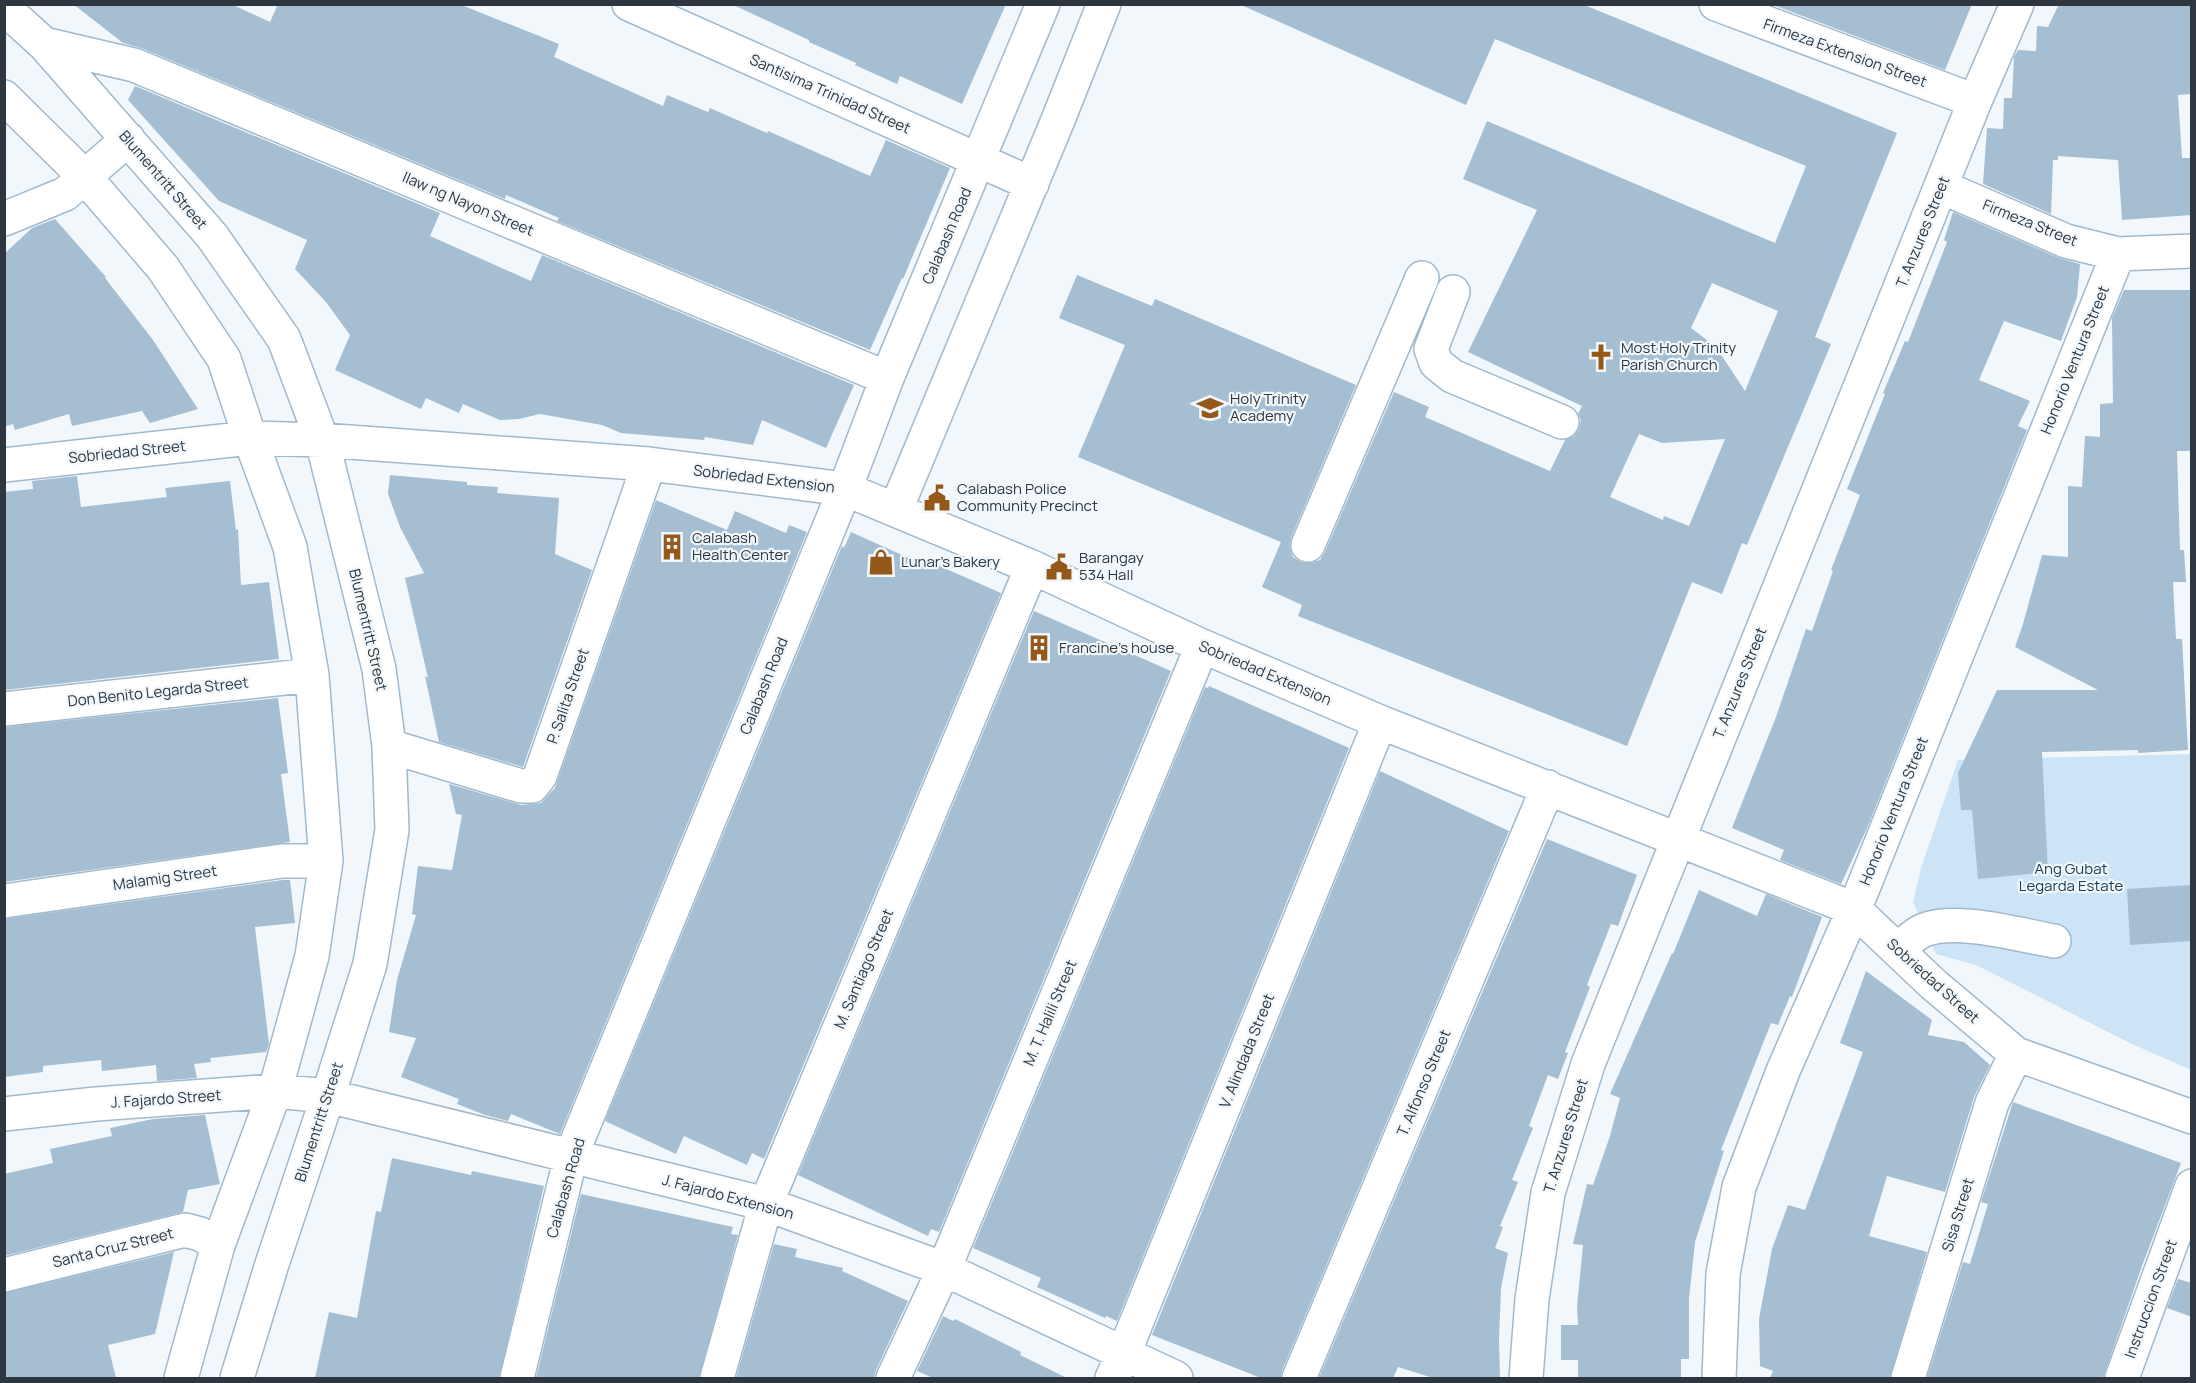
<svg xmlns="http://www.w3.org/2000/svg" width="2196" height="1383" font-family="Manrope,sans-serif">
<style>
.green{fill:#cde4f6}
.building{fill:#a5bed1;fill-rule:evenodd}
.lines{fill:none;stroke-linecap:round;stroke-linejoin:round}
.minor-casing{stroke:#a1b9cc;stroke-width:36}
.minor{stroke:#fff;stroke-width:33}
.labels{text-anchor:middle;stroke-width:4.5;stroke-linejoin:round;paint-order:stroke}
.street-label{font-size:15px;fill:#2e373f;stroke:#f2f7fb}
.poi-label{font-size:15px;fill:#2e373f;stroke:#f2f7fb;text-anchor:start}
.park-label{font-size:15px;fill:#1a405b;stroke:#f2f7fb}
</style>
<rect width="100%" height="100%" fill="#f2f7fb"/>
<path class="green" d="M 2191,754 L 2191,1070 L 2132,1044 L 1976,965 L 1936,954 L 1913,902 L 1921,868 L 1958,760 Z"/>
<path class="building" d="M 73,4 L 231,4 L 270,22 L 278,4 L 459,4 L 559,44 L 554,57 L 663,106 L 667,95 L 708,112 L 710,108 L 767,133 L 768,131 L 870,176 L 886,140 L 950,168 L 903,279 L 902,278 L 870,350 L 557,221 L 559,218 L 506,195 L 505,199 L 141,48 L 123,43 Z
M 731,4 L 1006,4 L 962,104 L 900,76 L 897,84 L 855,65 L 856,63 L 809,42 L 809,40 Z
M 1239,4 L 1582,4 L 1897,133 L 1815,337 L 1831,344 L 1747,545 L 1742,543 L 1722,594 L 1692,582 L 1627,746 L 1298,616 L 1302,605 L 1262,587 L 1281,542 L 1078,457 L 1125,345 L 1059,318 L 1077,275 L 1152,306 L 1155,299 L 1356,385 L 1291,538 L 1290,548 L 1293,557 L 1301,562 L 1311,563 L 1320,560 L 1325,552 L 1394,392 L 1429,407 L 1425,417 L 1550,471 L 1565,440 L 1574,436 L 1579,429 L 1581,420 L 1578,414 L 1582,406 L 1468,352 L 1537,210 L 1463,179 L 1487,121 L 1775,243 L 1806,166 L 1495,39 L 1466,105 ZM 1712,283 L 1778,311 L 1745,391 L 1716,347 L 1691,328 ZM 1639,434 L 1662,443 L 1725,439 L 1689,526 L 1664,516 L 1663,520 L 1610,497 Z
M 1771,4 L 1972,4 L 1945,70 Z
M 2059,4 L 2192,4 L 2192,94 L 2178,95 L 2182,158 L 2192,158 L 2192,215 L 2122,220 L 2118,160 L 2058,156 L 2058,160 L 2053,160 L 2051,214 L 1983,184 L 1987,128 L 2003,129 L 2004,98 L 2012,98 L 2014,57 L 2018,50 L 2036,51 L 2037,26 L 2048,27 Z
M 135,86 L 440,213 L 430,236 L 531,281 L 542,255 L 854,385 L 826,448 L 762,420 L 753,445 L 705,437 L 704,440 L 621,433 L 602,425 L 540,414 L 519,419 L 500,420 L 463,404 L 459,413 L 426,398 L 421,409 L 335,370 L 350,335 L 326,302 L 295,269 L 307,240 L 219,201 L 128,100 Z
M 1953,212 L 2059,258 L 2080,264 L 2077,297 L 2061,341 L 2004,321 L 1979,380 L 2030,401 L 2018,426 L 2027,430 L 1868,826 L 1841,884 L 1780,860 L 1784,850 L 1732,828 L 1776,717 L 1806,629 L 1812,631 L 1833,571 L 1831,570 L 1860,495 L 1847,489 L 1885,394 L 1883,393 L 1905,341 L 1908,342 L 1947,242 L 1944,240 Z
M 55,219 L 106,277 L 105,278 L 153,340 L 198,409 L 150,423 L 142,411 L 72,426 L 69,414 L 15,430 L 13,424 L 4,427 L 4,254 L 32,228 Z
M 2124,290 L 2192,290 L 2192,451 L 2177,451 L 2180,550 L 2184,550 L 2186,582 L 2173,582 L 2176,639 L 2182,639 L 2188,750 L 2138,753 L 2138,750 L 2042,752 L 2048,872 L 1978,879 L 1972,810 L 1961,810 L 1958,773 L 1997,690 L 2098,690 L 2015,647 L 2023,624 L 2042,555 L 2068,557 L 2068,486 L 2082,487 L 2085,436 L 2100,437 L 2100,404 L 2113,403 L 2112,318 Z
M 390,475 L 467,482 L 467,485 L 498,487 L 497,493 L 559,498 L 555,554 L 592,570 L 523,767 L 439,742 L 425,676 L 428,678 L 405,578 L 424,573 L 400,527 L 388,494 Z
M 77,476 L 81,507 L 167,497 L 165,488 L 230,481 L 236,530 L 238,529 L 241,585 L 269,582 L 279,659 L 4,690 L 4,492 L 33,489 L 32,481 Z
M 656,500 L 727,530 L 735,511 L 786,533 L 789,525 L 807,532 L 560,1134 L 511,1114 L 508,1121 L 485,1115 L 457,1104 L 459,1099 L 401,1077 L 416,1038 L 389,1032 L 397,980 L 416,915 L 412,914 L 418,866 L 452,870 L 462,815 L 456,814 L 449,784 L 521,805 L 541,803 L 555,788 Z
M 851,532 L 933,569 L 935,564 L 1001,593 L 764,1159 L 752,1153 L 747,1165 L 684,1136 L 676,1154 L 605,1121 L 842,546 L 844,548 Z
M 1034,611 L 1171,671 L 939,1232 L 931,1229 L 928,1236 L 798,1175 Z
M 1209,686 L 1349,748 L 1117,1321 L 1106,1316 L 1105,1318 L 1037,1287 L 1041,1278 L 973,1248 L 1205,687 L 1208,688 Z
M 278,698 L 288,773 L 281,774 L 290,842 L 4,882 L 4,727 Z
M 1380,771 L 1509,831 L 1282,1371 L 1281,1378 L 1261,1378 L 1152,1335 Z
M 1547,839 L 1637,875 L 1618,926 L 1611,924 L 1587,985 L 1590,987 L 1565,1052 L 1568,1053 L 1558,1079 L 1548,1075 L 1529,1126 L 1533,1128 L 1512,1180 L 1518,1182 L 1500,1226 L 1503,1227 L 1495,1248 L 1508,1253 L 1501,1288 L 1499,1339 L 1500,1378 L 1433,1378 L 1398,1367 L 1393,1378 L 1319,1378 Z
M 283,880 L 290,880 L 295,923 L 255,927 L 269,1044 L 266,1052 L 210,1058 L 211,1062 L 194,1064 L 197,1078 L 157,1081 L 156,1065 L 102,1071 L 101,1060 L 43,1066 L 43,1072 L 4,1077 L 4,919 Z
M 2192,885 L 2192,941 L 2130,945 L 2127,889 Z
M 1699,890 L 1757,916 L 1766,894 L 1822,917 L 1792,997 L 1790,996 L 1778,1025 L 1771,1023 L 1721,1150 L 1724,1151 L 1695,1242 L 1689,1299 L 1689,1359 L 1681,1359 L 1681,1378 L 1578,1378 L 1578,1360 L 1561,1360 L 1561,1325 L 1578,1325 L 1577,1306 L 1583,1245 L 1573,1244 L 1587,1184 L 1593,1185 L 1610,1136 L 1620,1098 L 1610,1094 L 1672,953 L 1673,954 Z
M 1866,971 L 1932,1020 L 1928,1035 L 1964,1042 L 1990,1065 L 1974,1097 L 1945,1192 L 1887,1176 L 1869,1236 L 1927,1252 L 1890,1378 L 1770,1378 L 1773,1371 L 1760,1366 L 1759,1319 L 1772,1249 L 1788,1205 L 1805,1210 L 1863,1052 L 1840,1043 Z
M 2013,1102 L 2181,1163 L 2142,1266 L 2103,1378 L 1927,1378 L 1963,1262 L 1970,1264 L 1988,1204 L 1981,1202 Z
M 205,1115 L 220,1184 L 188,1190 L 183,1212 L 4,1256 L 4,1174 L 53,1163 L 50,1149 L 112,1136 L 110,1128 L 153,1119 Z
M 392,1158 L 471,1175 L 472,1171 L 544,1186 L 499,1378 L 315,1378 L 329,1312 L 357,1318 L 376,1211 L 381,1212 Z
M 581,1194 L 733,1227 L 731,1234 L 738,1235 L 699,1378 L 536,1378 Z
M 774,1244 L 797,1249 L 795,1257 L 843,1268 L 842,1271 L 908,1301 L 876,1370 L 874,1378 L 736,1378 Z
M 174,1252 L 155,1334 L 108,1345 L 116,1378 L 4,1378 L 4,1293 Z
M 2178,1279 L 2192,1283 L 2192,1317 L 2167,1308 Z
M 943,1316 L 953,1321 L 955,1319 L 1021,1352 L 1020,1355 L 1067,1378 L 933,1378 L 917,1371 Z"/>
<g class="lines">
<g class="minor-casing">
<path id="minor" d="M 629,4 L 1032,184
M 1716,4 L 1975,101
M 4,8 L 44,44 L 212,236 L 284,339 L 322,440 L 379,669 L 389,746 L 392,830 L 370,964 L 328,1096 L 272,1264 L 237,1378
M 44,44 L 134,65 L 887,378
M 4,97 L 85,177 L 163,268 L 224,359 L 250,438 L 290,547 L 312,675 L 326,861 L 312,956 L 275,1091 L 218,1245 L 181,1378
M 1942,187 L 2066,241 L 2118,254 L 2192,251
M 4,219 L 65,194 L 128,139
M 1453,292 L 1431,349 L 1436,363 L 1452,376 L 1562,422
M 4,465 L 250,438 L 322,440 L 649,464 L 845,489 L 1032,567 L 1202,646 L 1380,722 L 1854,909 L 1933,984 L 2016,1054 L 2192,1117
M 896,509 L 1058,120 L 1104,4
M 1308,545 L 1422,278
M 4,709 L 312,675
M 389,746 L 521,786 L 532,786 L 540,776 L 649,464
M 4,901 L 282,861 L 326,861
M 1897,950 C 1905,944 1914,934 1924,930 C 1956,917 2019,935 2054,941
M 4,1114 L 96,1104 L 275,1091 L 328,1096 L 766,1204 L 944,1269 L 1176,1378
M 4,1275 L 185,1230 L 200,1234 L 218,1245
M 517,1378 L 571,1156 L 845,489 L 887,378 L 1043,4
M 717,1378 L 766,1204 L 1032,567
M 893,1378 L 944,1269 L 1202,646
M 1112,1378 L 1124,1353 L 1380,722
M 1299,1378 L 1548,787
M 1526,1378 L 1532,1299 L 1548,1193 L 1588,1064 L 1975,101 L 2017,4
M 1719,1378 L 1723,1274 L 1739,1187 L 1783,1071 L 1861,893 L 2118,254
M 1908,1378 L 1992,1103 L 2016,1054
M 2122,1378 L 2192,1186"/>
</g>
<use href="#minor" class="minor"/>
</g>
<defs>
<g id="church-bare" transform="scale(2.07)"><path d="M-1.2-6h2.4v3.5h3.3v2.4h-3.3V6h-2.4V-.1h-3.3v-2.4h3.3Z" fill="#945819" stroke="#f2f7fb" stroke-width="2.5" paint-order="stroke"/></g>
<g id="school-bare" transform="scale(2.07)"><path d="M0-5L7-2L0 1L-7-2ZM-4 1L0 2.5L4 1V4Q0 6-4 4Z" fill="#945819" stroke="#f2f7fb" stroke-width="2.5" paint-order="stroke"/></g>
<g id="civic-bare" transform="scale(2.07)"><path d="M-.6-6.5H3V-4.5H.6V-3L4-1V1h2V6H-6V1h2V-1L-.6-3ZM-1.2 2.5V6h2.4V2.5Z" fill="#945819" stroke="#f2f7fb" stroke-width="2.5" paint-order="stroke"/></g>
<g id="building-bare" transform="scale(2.07)"><path d="M-4-6H4V6H1V3H-1V6H-4ZM-2.5-4.3h1.7v1.8h-1.7ZM.8-4.3h1.7v1.8H.8ZM-2.5-1h1.7V.8h-1.7ZM.8-1h1.7V.8H.8Z" fill="#945819" stroke="#f2f7fb" stroke-width="2.5" paint-order="stroke"/></g>
<g id="shop-bare" transform="scale(2.07)"><path d="M-5-2.5h2.3a2.7 3.5 0 0 1 5.4 0H5L5.5 6h-11ZM-1.5-2.5h3a1.5 2.3 0 0 0-3 0Z" fill="#945819" stroke="#f2f7fb" stroke-width="2.5" paint-order="stroke"/></g>
</defs>
<g fill-rule="evenodd">
<use href="#church-bare" x="1601" y="357"/>
<use href="#school-bare" x="1210" y="408"/>
<use href="#civic-bare" x="937" y="498"/>
<use href="#building-bare" x="672" y="547"/>
<use href="#shop-bare" x="881" y="562"/>
<use href="#civic-bare" x="1059" y="567"/>
<use href="#building-bare" x="1039" y="648"/>
</g>
<g class="labels">
<g class="street-label">
<text transform="translate(1845 53) rotate(20)" y="5">Firmeza Extension Street</text>
<text transform="translate(830 94) rotate(24)" y="5">Santisima Trinidad Street</text>
<text transform="translate(163 180) rotate(49)" y="5">Blumentritt Street</text>
<text transform="translate(468 204) rotate(23)" y="5">Ilaw ng Nayon Street</text>
<text transform="translate(2030 223) rotate(22)" y="5">Firmeza Street</text>
<text transform="translate(1923 232) rotate(-68)" y="5">T. Anzures Street</text>
<text transform="translate(947 236) rotate(-67)" y="5">Calabash Road</text>
<text transform="translate(2075 360) rotate(-68)" y="5">Honorio Ventura Street</text>
<text transform="translate(127 452) rotate(-6)" y="5">Sobriedad Street</text>
<text transform="translate(764 479) rotate(7)" y="5">Sobriedad Extension</text>
<text transform="translate(368 630) rotate(77)" y="5">Blumentritt Street</text>
<text transform="translate(1265 673) rotate(23)" y="5">Sobriedad Extension</text>
<text transform="translate(1740 683) rotate(-68)" y="5">T. Anzures Street</text>
<text transform="translate(764 686) rotate(-68)" y="5">Calabash Road</text>
<text transform="translate(158 692) rotate(-6)" y="5">Don Benito Legarda Street</text>
<text transform="translate(568 696) rotate(-71)" y="5">P. Salita Street</text>
<text transform="translate(1894 811) rotate(-68)" y="5">Honorio Ventura Street</text>
<text transform="translate(165 878) rotate(-8)" y="5">Malamig Street</text>
<text transform="translate(864 969) rotate(-67)" y="5">M. Santiago Street</text>
<text transform="translate(1933 981) rotate(42)" y="5">Sobriedad Street</text>
<text transform="translate(1050 1013) rotate(-67)" y="5">M. T. Halili Street</text>
<text transform="translate(1247 1051) rotate(-68)" y="5">V. Alindada Street</text>
<text transform="translate(1424 1083) rotate(-67)" y="5">T. Alfonso Street</text>
<text transform="translate(166 1099) rotate(-4)" y="5">J. Fajardo Street</text>
<text transform="translate(319 1122) rotate(-72)" y="5">Blumentritt Street</text>
<text transform="translate(1566 1136) rotate(-73)" y="5">T. Anzures Street</text>
<text transform="translate(566 1188) rotate(-74)" y="5">Calabash Road</text>
<text transform="translate(728 1197) rotate(15)" y="5">J. Fajardo Extension</text>
<text transform="translate(1958 1215) rotate(-73)" y="5">Sisa Street</text>
<text transform="translate(113 1248) rotate(-14)" y="5">Santa Cruz Street</text>
<text transform="translate(2151 1299) rotate(-70)" y="5">Instruccion Street</text>
</g>
<g class="poi-label">
<text x="1621" y="353">Most Holy Trinity<tspan x="1621" dy="17">Parish Church</tspan></text>
<text x="1230" y="404">Holy Trinity<tspan x="1230" dy="17">Academy</tspan></text>
<text x="957" y="494">Calabash Police<tspan x="957" dy="17">Community Precinct</tspan></text>
<text x="692" y="543">Calabash<tspan x="692" dy="17">Health Center</tspan></text>
<text x="1079" y="563">Barangay<tspan x="1079" dy="17">534 Hall</tspan></text>
<text x="901" y="567">Lunar's Bakery</text>
<text x="1059" y="653">Francine's house</text>
</g>
<g class="park-label">
<text x="2071" y="874">Ang Gubat<tspan x="2071" dy="17">Legarda Estate</tspan></text>
</g>
</g>
<rect width="2196" height="1383" fill="none" stroke="#2e373f" stroke-width="12"/>
</svg>
